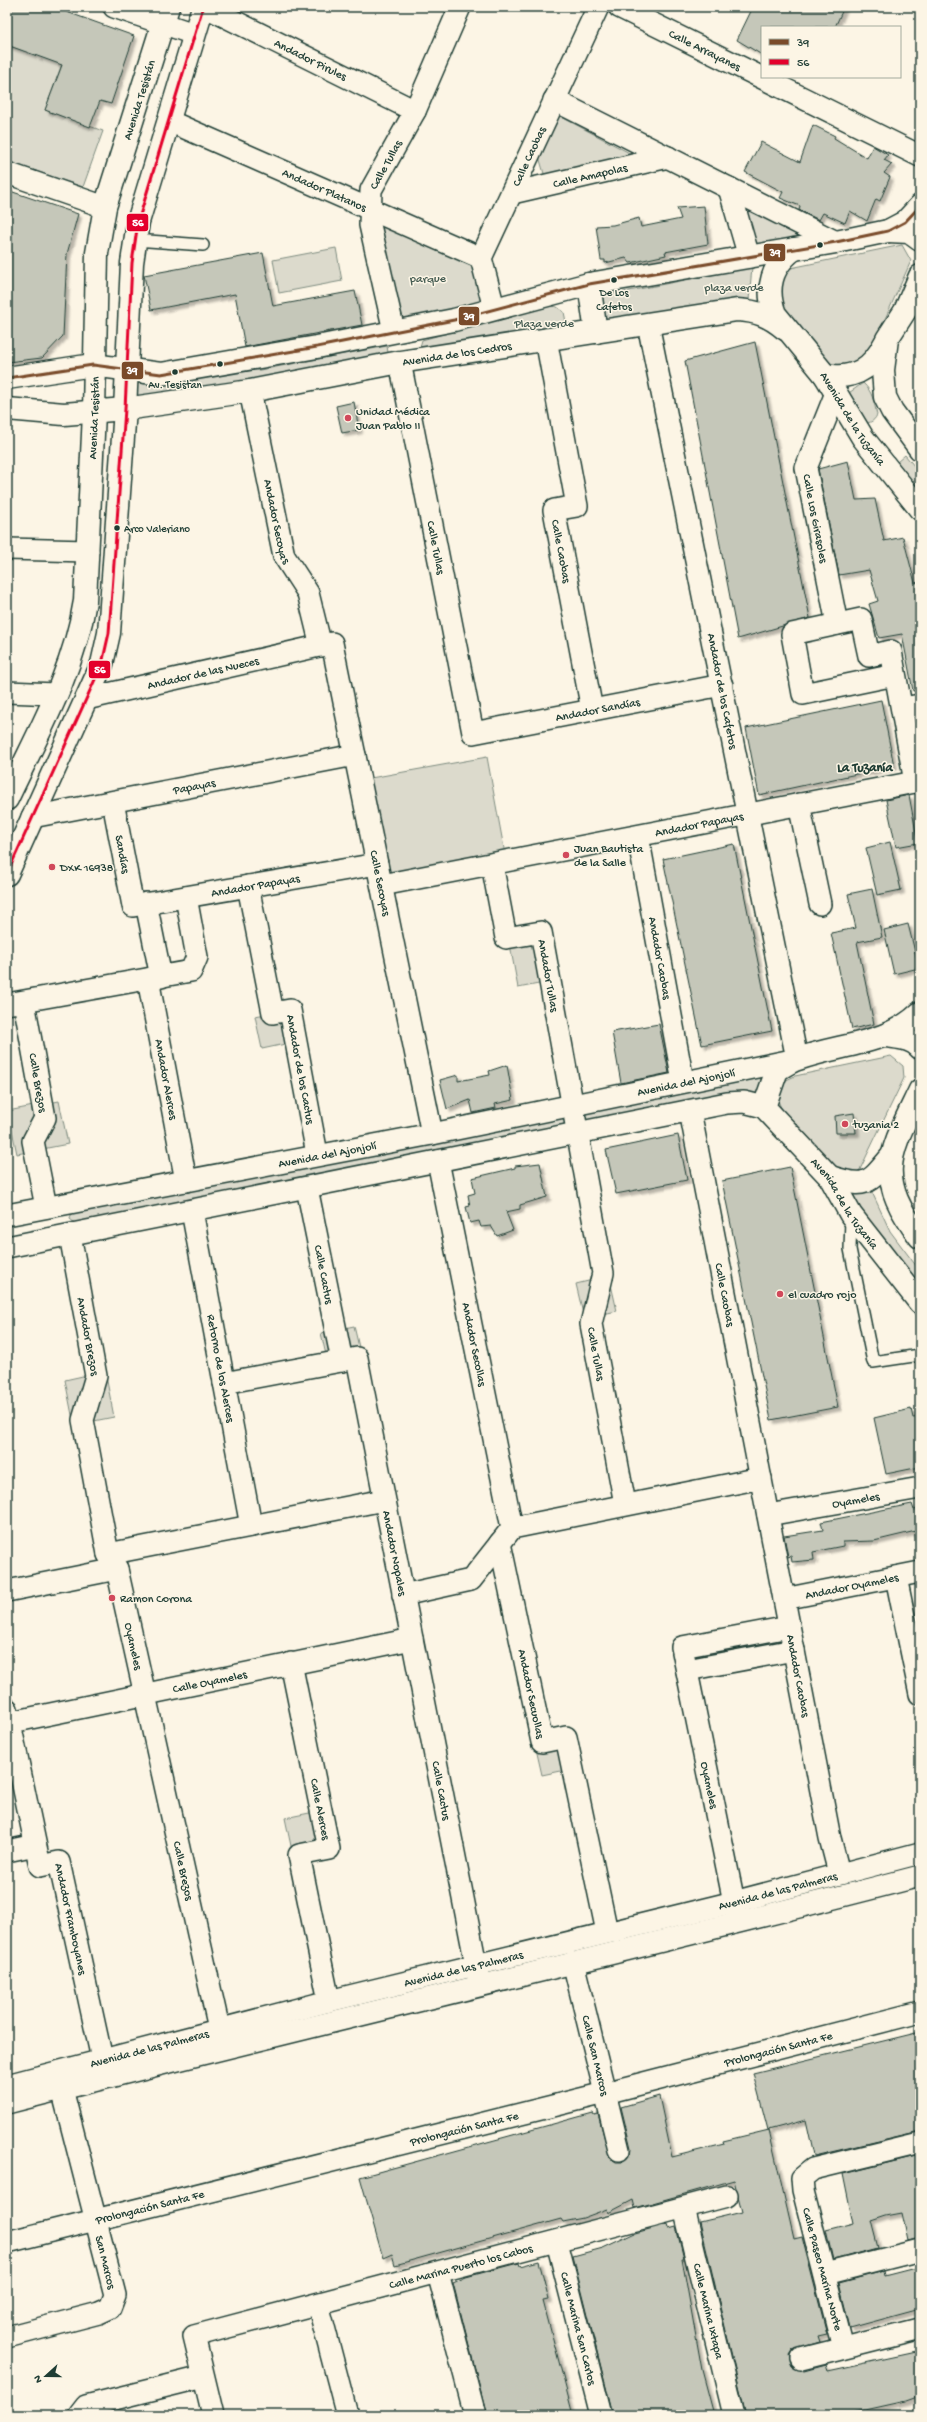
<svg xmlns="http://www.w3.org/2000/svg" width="927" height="2422" font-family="'Gochi Hand',sans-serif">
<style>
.green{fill:#dcdacc;stroke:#7e8c80}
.building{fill:#c5c7b9;stroke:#1f3d34;filter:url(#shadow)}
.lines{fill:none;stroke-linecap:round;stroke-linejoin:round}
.lane-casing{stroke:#1f3d34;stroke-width:14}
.street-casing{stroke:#1f3d34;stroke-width:24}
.secondary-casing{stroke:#1f3d34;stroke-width:25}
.lane{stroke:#fcf5e5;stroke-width:11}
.street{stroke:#fcf5e5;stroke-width:21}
.secondary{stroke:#fcf5e5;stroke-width:22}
.bus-1-casing{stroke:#fcf5e5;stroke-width:6}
.bus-2-casing{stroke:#fcf5e5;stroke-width:6}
.bus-1{stroke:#7a4b2a;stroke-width:3}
.bus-2{stroke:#e4002b;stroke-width:3}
.bus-dot{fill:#1f3d34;stroke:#fcf5e5;stroke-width:1.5}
.poi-dot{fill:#d1495b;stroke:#fcf5e5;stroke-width:1.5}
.labels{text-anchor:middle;stroke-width:3;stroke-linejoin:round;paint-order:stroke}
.bus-label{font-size:11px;fill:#1f3d34;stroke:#fcf5e5}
.street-label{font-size:12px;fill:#1f3d34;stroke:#fcf5e5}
.park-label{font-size:12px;fill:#455c52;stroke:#fcf5e5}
.poi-label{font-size:12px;fill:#1f3d34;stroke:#fcf5e5;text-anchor:start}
.neighbourhood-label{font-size:13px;font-weight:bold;fill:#1f3d34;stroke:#fcf5e5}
.line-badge{stroke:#fcf5e5;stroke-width:1.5}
.badge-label{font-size:11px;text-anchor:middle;font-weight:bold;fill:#fff}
</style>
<defs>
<filter id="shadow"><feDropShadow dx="3.5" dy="3.5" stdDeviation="1" flood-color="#0004"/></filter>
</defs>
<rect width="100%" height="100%" fill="#fcf5e5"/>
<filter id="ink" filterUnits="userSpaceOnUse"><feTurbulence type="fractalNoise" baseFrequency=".025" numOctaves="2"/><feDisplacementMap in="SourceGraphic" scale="8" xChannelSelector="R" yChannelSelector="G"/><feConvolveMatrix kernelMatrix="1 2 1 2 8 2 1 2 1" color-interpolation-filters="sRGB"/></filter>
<g filter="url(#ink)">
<path class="green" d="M 7,45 L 62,64 L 45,110 L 103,131 L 83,187 L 7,161 Z
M 554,113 L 637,157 L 545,177 L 537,150 Z
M 736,196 L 807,239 L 753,249 Z
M 381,218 L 474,260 L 485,301 L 401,322 L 382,236 Z
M 902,245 L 911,261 L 871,350 L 853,370 L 831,369 L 779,301 L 781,270 Z
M 336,248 L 342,281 L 279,293 L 273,260 Z
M 752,267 L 749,300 L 600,328 L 598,297 Z
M 547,305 L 557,307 L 564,312 L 566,322 L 562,331 L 423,351 L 420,347 L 422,340 Z
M 387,346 L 389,359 L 129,403 L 130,378 L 260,370 Z
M 863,383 C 873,392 874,403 877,415 C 873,423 869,423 860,423 L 846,395 Z
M 905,455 L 920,473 L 920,510 L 888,470 Z
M 487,757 L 505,854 L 372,878 L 354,781 Z
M 540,934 L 549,982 L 518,988 L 509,939 Z
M 297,1008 L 304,1040 L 262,1049 L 255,1016 Z
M 891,1056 L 903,1066 L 904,1078 L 853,1184 L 788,1123 L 778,1101 L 782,1082 L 795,1076 Z
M 761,1076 L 760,1096 L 76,1224 L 70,1219 L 71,1215 L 76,1212 L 688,1092 Z
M 59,1101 L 68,1144 L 17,1154 L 8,1111 Z
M 868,1190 L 871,1190 L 890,1231 L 920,1271 L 920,1290 L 850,1196 Z
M 609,1276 L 617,1311 L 584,1318 L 576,1284 Z
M 354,1326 L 362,1360 L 329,1368 L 321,1333 Z
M 105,1371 L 114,1417 L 74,1425 L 65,1380 Z
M 567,1733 L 575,1768 L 542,1775 L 534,1740 Z
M 324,1810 L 333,1851 L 294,1860 L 285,1818 Z"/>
<path class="building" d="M 7,7 L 53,7 L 134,36 L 111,104 L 100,101 L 90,127 L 45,110 L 62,65 L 7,45 Z
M 753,7 L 844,7 L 835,27 L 762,27 L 762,55 L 737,40 Z
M 813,125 L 835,136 L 834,138 L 867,158 L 873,146 L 888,155 L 884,160 L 892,164 L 884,173 L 890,177 L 880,201 L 876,199 L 867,221 L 850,211 L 845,223 L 823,213 L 819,220 L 799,210 L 800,206 L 780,198 L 783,192 L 745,172 L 761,142 L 800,162 Z
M 7,190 L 78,214 L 67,254 L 63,336 L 42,358 L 7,362 Z
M 704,206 L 708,244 L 665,252 L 666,255 L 630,263 L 626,258 L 605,263 L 605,260 L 601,260 L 596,226 L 613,225 L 639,218 L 641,227 L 681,219 L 677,208 Z
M 263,253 L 273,306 L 355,291 L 362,325 L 245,347 L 235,294 L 151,310 L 144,275 Z
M 755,342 L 810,618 L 738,639 L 685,361 Z
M 354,402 L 359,430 L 342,433 L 336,406 Z
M 848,461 L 856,500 L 875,499 L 884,541 L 903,537 L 915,583 L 920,582 L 920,690 L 913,691 L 902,634 L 879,638 L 869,604 L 878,601 L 869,570 L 839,575 L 818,469 Z
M 881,700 L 894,766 L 759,795 L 746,728 Z
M 909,795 L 918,843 L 896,847 L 886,800 Z
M 890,842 L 901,890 L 877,895 L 866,848 Z
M 734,844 L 772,1031 L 702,1045 L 663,859 Z
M 872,889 L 882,937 L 857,942 L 874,1024 L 852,1029 L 831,933 L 856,928 L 848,894 Z
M 908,924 L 919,968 L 894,974 L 884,930 Z
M 659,1024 L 669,1073 L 621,1083 L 612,1032 Z
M 507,1065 L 513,1100 L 495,1104 L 496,1108 L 473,1113 L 470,1100 L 447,1109 L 440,1080 L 458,1075 L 458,1081 L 490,1075 L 489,1071 Z
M 854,1113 L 856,1133 L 836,1133 L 835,1116 Z
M 678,1135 L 687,1180 L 616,1194 L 606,1150 Z
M 540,1163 L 547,1197 L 520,1205 L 520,1209 L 506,1212 L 513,1230 L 497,1236 L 491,1226 L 481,1227 L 479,1221 L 470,1223 L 466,1207 L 470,1206 L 468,1195 L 475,1193 L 472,1178 L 515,1168 L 515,1166 Z
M 790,1167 L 838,1407 L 771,1420 L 722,1181 Z
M 911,1409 L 913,1418 L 920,1417 L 920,1467 L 886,1474 L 874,1418 Z
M 912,1504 L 914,1510 L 920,1509 L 920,1530 L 874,1541 L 843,1542 L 843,1546 L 813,1552 L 814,1560 L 792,1562 L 791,1556 L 788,1557 L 784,1536 L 823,1530 L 821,1522 Z
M 920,2032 L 920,2131 L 814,2156 L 806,2120 L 768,2130 L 753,2073 Z
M 659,2096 L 672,2157 L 724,2144 L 723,2141 L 769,2130 L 794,2239 L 802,2237 L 827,2334 L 818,2336 L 820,2342 L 793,2350 L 789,2356 L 792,2367 L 804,2371 L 826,2365 L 828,2371 L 920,2351 L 920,2396 L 906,2401 L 843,2415 L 746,2415 L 700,2222 L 742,2212 L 734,2180 L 635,2208 L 633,2200 L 608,2213 L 607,2209 L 583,2218 L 563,2222 L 561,2219 L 395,2265 L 392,2254 L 383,2258 L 360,2177 L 593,2113 L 594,2115 L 598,2114 L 610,2158 L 616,2162 L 622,2162 L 630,2154 L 631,2148 L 621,2107 Z
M 920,2155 L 920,2238 L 908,2241 L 902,2213 L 886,2216 L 871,2221 L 878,2248 L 833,2260 L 826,2230 L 853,2223 L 843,2174 Z
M 668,2224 L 669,2229 L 676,2227 L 684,2259 L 682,2259 L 702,2370 L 714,2415 L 613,2415 L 573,2256 L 603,2248 L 635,2233 Z
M 539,2261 L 549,2300 L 543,2301 L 573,2415 L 487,2415 L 453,2283 L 466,2277 L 519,2263 L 520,2266 Z
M 920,2267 L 920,2309 L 850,2328 L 839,2283 L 884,2271 L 885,2276 Z"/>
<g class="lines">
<g class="lane-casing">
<path id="lane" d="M 135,240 L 203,245
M 851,1219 L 850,1249 L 873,1362 L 920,1355"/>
</g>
<g class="street-casing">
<g id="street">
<path d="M 114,7 L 194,34"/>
<path id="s1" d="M 206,7 L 415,111"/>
<path id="s2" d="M 619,7 L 920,156"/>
<path d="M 554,100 L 836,242"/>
<path id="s3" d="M 169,121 L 481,258"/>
<path d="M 7,173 L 105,207"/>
<path d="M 729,188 L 749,257"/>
<path id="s4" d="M 512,193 L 668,157"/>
<path id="s5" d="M 494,308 L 481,258 L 598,7"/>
<path id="s6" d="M 394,331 L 370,225 L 371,190 L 415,111 L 460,7"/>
<path id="s7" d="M 546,339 L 577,506 L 554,510 L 592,710"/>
<path id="s8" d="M 400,362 L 473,733 L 722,685"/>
<path id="s9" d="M 250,391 L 284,556 L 308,593 L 321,646"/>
<path id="s10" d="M 836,393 L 806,468 L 837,624"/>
<path d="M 7,549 L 88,551"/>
<path d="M 7,692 L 56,694"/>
<path id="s11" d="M 86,699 L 332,643 L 432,1134"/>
<path d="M 902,708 L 920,705"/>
<path id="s12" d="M 113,802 L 133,906 L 377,864"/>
<path d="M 799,804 L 820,904"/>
<path id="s13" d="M 32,817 L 355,755"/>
<path id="s14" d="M 638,836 L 683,1081"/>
<path id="s15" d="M 492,864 L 506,938 L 541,932 L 603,1273 L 591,1324 L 625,1504"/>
<path id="s16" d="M 382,885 L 915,782 L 891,651 L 869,656 L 861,619 L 792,634 L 803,694 L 895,675"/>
<path id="s17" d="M 248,886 L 273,1013 L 290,1010 L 317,1154"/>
<path d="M 146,903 L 161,977"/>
<path id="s18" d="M 148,979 L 186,1181"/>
<path id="s19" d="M 24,1002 L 45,1118 L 33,1141 L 46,1207"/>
<path d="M 7,1004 L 191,971 L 197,957 L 186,897"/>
<path id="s20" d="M 690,1111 L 830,1838 L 839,1873"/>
<path id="s21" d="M 438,1161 L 512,1528"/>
<path id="s22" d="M 307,1188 L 342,1361"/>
<path id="s23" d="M 192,1211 L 251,1526"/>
<path id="s24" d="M 7,1215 L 432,1134 L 797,1059 L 648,324"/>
<path id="s25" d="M 70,1235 L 96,1376 L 83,1420 L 108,1554 L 117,1569 L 222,2042"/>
<path d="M 7,1247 L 727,1103 L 744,1102 L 764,1107"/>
<path id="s26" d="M 224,1383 L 357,1358 L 479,1980"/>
<path id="s27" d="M 768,1515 L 920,1488"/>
<path id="s28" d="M 500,1543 L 542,1742 L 566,1737 L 607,1932"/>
<path d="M 108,1554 L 384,1500"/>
<path d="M 896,1577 L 920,1694"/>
<path d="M 7,1591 L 117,1569"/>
<path d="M 403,1595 L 471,1580 L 512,1528 L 761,1478"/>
<path id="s29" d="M 784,1599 L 920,1572"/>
<path id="s30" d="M 291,1663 L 329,1849 L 299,1855 L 329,2001"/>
<path d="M 687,1670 L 794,1650"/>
<path id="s31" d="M 7,1709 L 40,1866 L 59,1862 L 102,2059"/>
<path id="s32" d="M 7,1723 L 412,1639"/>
<path d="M 7,1851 L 35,1845"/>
<path d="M 737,1917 L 682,1647 L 789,1627"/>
<path id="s33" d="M 573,1962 L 619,2150"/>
<path id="s34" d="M 7,2085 L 329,2001 L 734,1902 L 920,1853"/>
<path d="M 7,2103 C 311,2025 616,1955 920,1876"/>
<path id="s35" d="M 684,2208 L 734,2415"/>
<path id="s36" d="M 7,2242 L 605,2093 L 920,2012"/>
<path id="s37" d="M 557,2242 L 601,2415"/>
<path d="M 438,2273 L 475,2415"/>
<path d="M 825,2274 L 920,2250"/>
<path d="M 318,2304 L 347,2415"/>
<path d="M 7,2337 L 99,2313 L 110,2308 L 115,2295 L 62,2089"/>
<path d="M 843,2348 L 803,2190 L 802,2178 L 813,2169 L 920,2143"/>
<path d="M 801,2359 L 920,2329"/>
<path d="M 79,2415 L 86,2406 L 203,2377"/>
<path id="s38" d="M 213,2415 L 194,2336 L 727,2196"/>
</g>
</g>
<g class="secondary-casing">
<g id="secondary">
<path d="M 888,231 L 909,232 L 920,240"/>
<path id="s39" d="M 794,249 C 772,265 765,288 775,314 L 825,375 L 863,438 L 920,509"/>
<path d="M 920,276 L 905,311 L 887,339 L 883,370 L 885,397 L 892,411 L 920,449"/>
<path d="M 589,284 L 596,332"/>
<path d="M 825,375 C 854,380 872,369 885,343"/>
<path d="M 7,378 L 93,365 L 161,374 L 317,347 L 454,320 L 589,284 L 836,242 L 888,231 L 905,222 L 920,206"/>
<path id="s40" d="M 7,409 L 64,414 L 125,409 L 250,391 L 400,362 L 737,310 C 757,311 770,316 785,329"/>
<path id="s41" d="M 7,799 C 37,735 74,672 85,601 L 94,413 L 97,253 L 105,207 L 168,7"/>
<path d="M 7,874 L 102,664 L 109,633 L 125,409 L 132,263 L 138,222 L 203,7"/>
<path id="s42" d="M 920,1013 C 887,1045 839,1044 798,1059 C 791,1061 784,1066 777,1070 L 764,1107 L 830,1177 L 851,1215 L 920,1303"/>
<path d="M 886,1036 C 898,1038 912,1038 920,1048"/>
<path d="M 920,1090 C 890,1153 873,1176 920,1237"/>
<path d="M 830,1177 C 865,1188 868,1185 891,1157"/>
</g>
</g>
<use href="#lane" class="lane"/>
<use href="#street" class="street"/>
<use href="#secondary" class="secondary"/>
<g class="bus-1-casing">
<path id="bus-1" d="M 7,378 L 93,365 L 161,374 L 317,347 L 454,320 L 589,284 L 836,242 L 888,231 L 905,222 L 920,206"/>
</g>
<g class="bus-2-casing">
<path id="bus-2" d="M 7,874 L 102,664 L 109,633 L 125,409 L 132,263 L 138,222 L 203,7"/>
</g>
<use href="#bus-1" class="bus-1"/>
<use href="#bus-2" class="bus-2"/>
</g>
</g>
<g class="bus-dot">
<circle cx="820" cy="245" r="3.5"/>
<circle cx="614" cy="280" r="3.5"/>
<circle cx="220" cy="364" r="3.5"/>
<circle cx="175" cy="372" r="3.5"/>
<circle cx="117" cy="528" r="3.5"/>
</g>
<g class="poi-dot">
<circle cx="348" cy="418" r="4"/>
<circle cx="566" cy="855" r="4"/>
<circle cx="52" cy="867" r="4"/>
<circle cx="845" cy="1124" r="4"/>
<circle cx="780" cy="1294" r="4"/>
<circle cx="112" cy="1598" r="4"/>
</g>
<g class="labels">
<g class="bus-label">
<text x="614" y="296">De Los<tspan x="614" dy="14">Cafetos</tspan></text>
<text x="175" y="388">Av. Tesistan</text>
<text x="124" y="532" text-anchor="start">Arco Valeriano</text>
</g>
<g class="street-label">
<text dy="4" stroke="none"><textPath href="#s2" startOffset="96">Calle Arrayanes</textPath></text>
<text dy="4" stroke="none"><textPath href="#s1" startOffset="117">Andador Pirules</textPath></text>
<text dy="4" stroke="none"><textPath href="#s41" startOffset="721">Avenida Tesistán</textPath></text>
<text dy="4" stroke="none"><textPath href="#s5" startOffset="164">Calle Caobas</textPath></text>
<text dy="4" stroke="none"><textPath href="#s6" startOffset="173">Calle Tullas</textPath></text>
<text dy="4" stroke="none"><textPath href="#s4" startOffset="80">Calle Amapolas</textPath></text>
<text dy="4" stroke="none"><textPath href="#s3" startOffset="170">Andador Platanos</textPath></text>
<text dy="4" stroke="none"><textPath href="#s40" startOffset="455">Avenida de los Cedros</textPath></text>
<text dy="4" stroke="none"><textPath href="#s41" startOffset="397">Avenida Tesistán</textPath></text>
<text dy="4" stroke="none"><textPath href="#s39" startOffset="204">Avenida de la Tuzanía</textPath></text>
<text dy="4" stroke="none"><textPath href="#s10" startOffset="132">Calle Los Girasoles</textPath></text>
<text dy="4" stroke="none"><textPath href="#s9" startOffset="133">Andador Secoyas</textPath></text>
<text dy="4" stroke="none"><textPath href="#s8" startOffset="189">Calle Tullas</textPath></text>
<text dy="4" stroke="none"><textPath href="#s7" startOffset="235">Calle Caobas</textPath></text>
<text dy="4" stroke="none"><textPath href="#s11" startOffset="120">Andador de las Nueces</textPath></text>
<text transform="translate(723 691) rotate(79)" y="4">Andador de los Cafetos</text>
<text dy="4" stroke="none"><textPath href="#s8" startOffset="505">Andador Sandías</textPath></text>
<text dy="4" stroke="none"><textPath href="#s13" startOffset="165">Papayas</textPath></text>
<text dy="4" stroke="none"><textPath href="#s16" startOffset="323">Andador Papayas</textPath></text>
<text dy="4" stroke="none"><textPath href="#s12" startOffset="53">Sandías</textPath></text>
<text dy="4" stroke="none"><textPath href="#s11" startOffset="497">Calle Secoyas</textPath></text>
<text dy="4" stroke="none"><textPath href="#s12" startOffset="230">Andador Papayas</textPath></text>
<text dy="4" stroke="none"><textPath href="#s14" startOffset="124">Andador Caobas</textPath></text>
<text dy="4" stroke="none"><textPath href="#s15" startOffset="155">Andador Tullas</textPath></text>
<text dy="4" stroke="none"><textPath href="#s17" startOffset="207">Andador de los Cactus</textPath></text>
<text dy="4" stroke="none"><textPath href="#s18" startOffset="102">Andador Alerces</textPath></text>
<text dy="4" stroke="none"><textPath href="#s24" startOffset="692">Avenida del Ajonjolí</textPath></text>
<text dy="4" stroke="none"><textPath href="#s19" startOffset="82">Calle Brezos</textPath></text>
<text dy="4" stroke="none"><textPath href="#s24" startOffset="326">Avenida del Ajonjolí</textPath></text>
<text dy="4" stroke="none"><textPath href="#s42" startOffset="321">Avenida de la Tuzanía</textPath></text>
<text dy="4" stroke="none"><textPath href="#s22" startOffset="88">Calle Cactus</textPath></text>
<text dy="4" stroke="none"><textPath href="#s20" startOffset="187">Calle Caobas</textPath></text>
<text dy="4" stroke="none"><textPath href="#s25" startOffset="103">Andador Brezos</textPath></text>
<text dy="4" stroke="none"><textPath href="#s21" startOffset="187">Andador Secollas</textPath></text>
<text dy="4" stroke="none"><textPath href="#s15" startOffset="540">Calle Tullas</textPath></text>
<text dy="4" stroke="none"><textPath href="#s23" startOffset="160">Retorno de los Alerces</textPath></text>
<text dy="4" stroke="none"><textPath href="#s27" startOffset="89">Oyameles</textPath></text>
<text dy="4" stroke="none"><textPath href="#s26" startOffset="334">Andador Nopales</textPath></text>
<text dy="4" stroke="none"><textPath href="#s29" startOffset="69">Andador Oyameles</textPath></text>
<text dy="4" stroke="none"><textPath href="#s25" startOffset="422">Oyameles</textPath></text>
<text dy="4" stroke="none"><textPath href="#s20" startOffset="575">Andador Caobas</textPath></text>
<text dy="4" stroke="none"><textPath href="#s32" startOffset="207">Calle Oyameles</textPath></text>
<text dy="4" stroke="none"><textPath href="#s28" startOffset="154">Andador Secuollas</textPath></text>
<text transform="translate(710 1785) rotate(78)" y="4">Oyameles</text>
<text dy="4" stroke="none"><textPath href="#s26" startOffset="576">Calle Cactus</textPath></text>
<text dy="4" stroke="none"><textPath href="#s30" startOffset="149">Calle Alerces</textPath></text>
<text dy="4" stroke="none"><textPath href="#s25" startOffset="652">Calle Brezos</textPath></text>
<text dy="4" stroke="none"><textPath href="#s34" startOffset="795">Avenida de las Palmeras</textPath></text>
<text dy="4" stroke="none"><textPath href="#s31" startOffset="238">Andador Framboyanes</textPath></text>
<text dy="4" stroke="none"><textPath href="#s34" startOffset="471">Avenida de las Palmeras</textPath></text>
<text dy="4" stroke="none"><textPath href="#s34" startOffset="147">Avenida de las Palmeras</textPath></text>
<text dy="4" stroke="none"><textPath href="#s36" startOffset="795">Prolongación Santa Fe</textPath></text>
<text dy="4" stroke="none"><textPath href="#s33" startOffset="96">Calle San Marcos</textPath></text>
<text dy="4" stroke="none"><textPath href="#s36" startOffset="471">Prolongación Santa Fe</textPath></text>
<text dy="4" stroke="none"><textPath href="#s36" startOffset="147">Prolongación Santa Fe</textPath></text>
<text transform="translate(106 2262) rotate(76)" y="4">San Marcos</text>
<text dy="4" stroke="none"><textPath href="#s38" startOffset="357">Calle Marina Puerto los Cabos</textPath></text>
<text transform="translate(823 2269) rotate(75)" y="4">Calle Paseo Marina Norte</text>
<text dy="4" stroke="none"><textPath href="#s35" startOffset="106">Calle Marina Ixtapa</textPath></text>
<text dy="4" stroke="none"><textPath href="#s37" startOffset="89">Calle Marina San Carlos</textPath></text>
</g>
<g class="park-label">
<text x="428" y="282">parque</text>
<text x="734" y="291">plaza verde</text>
<text x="544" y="327">Plaza verde</text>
</g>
<g class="poi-label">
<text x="356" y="415">Unidad Médica<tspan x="356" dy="14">Juan Pablo II</tspan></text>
<text x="574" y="852">Juan Bautista<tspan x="574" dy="14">de la Salle</tspan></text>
<text x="60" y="871">DXK 16938</text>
<text x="853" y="1128">tuzania 2</text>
<text x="788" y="1298">el cuadro rojo</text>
<text x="120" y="1602">Ramon Corona</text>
</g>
<g class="neighbourhood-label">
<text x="865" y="771">La Tuzanía</text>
</g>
</g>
<g class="line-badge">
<rect x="126" y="213" width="23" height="19" rx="4" fill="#e4002b"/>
<rect x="763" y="243" width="23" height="19" rx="4" fill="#7a4b2a"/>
<rect x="458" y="306" width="22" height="20" rx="4" fill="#7a4b2a"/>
<rect x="121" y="361" width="23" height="19" rx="4" fill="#7a4b2a"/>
<rect x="88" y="660" width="23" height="19" rx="4" fill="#e4002b"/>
</g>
<g class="badge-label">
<text x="138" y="226">56</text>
<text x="775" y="256">39</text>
<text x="469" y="320">39</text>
<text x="132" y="374">39</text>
<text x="100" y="673">56</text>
</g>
<rect width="927" height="2422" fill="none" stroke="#fcf5e5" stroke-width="24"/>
<rect x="12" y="12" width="903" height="2398" fill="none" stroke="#1f3d34" stroke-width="1.5" filter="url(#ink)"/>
<rect x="761" y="26" width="140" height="52" fill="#fcf5e5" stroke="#a4ab9e"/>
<rect x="769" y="39" width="20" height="6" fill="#7a4b2a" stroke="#a4ab9e"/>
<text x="797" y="46" font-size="12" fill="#1f3d34">39</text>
<rect x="769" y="59" width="20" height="6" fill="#e4002b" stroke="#a4ab9e"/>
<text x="797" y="66" font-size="12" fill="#1f3d34">56</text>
<g transform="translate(46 2376) rotate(249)" stroke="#fcf5e5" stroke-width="3" paint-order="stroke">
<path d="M0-3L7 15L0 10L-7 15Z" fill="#1f3d34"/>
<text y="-6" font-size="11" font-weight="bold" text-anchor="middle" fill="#1f3d34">N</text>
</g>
</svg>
